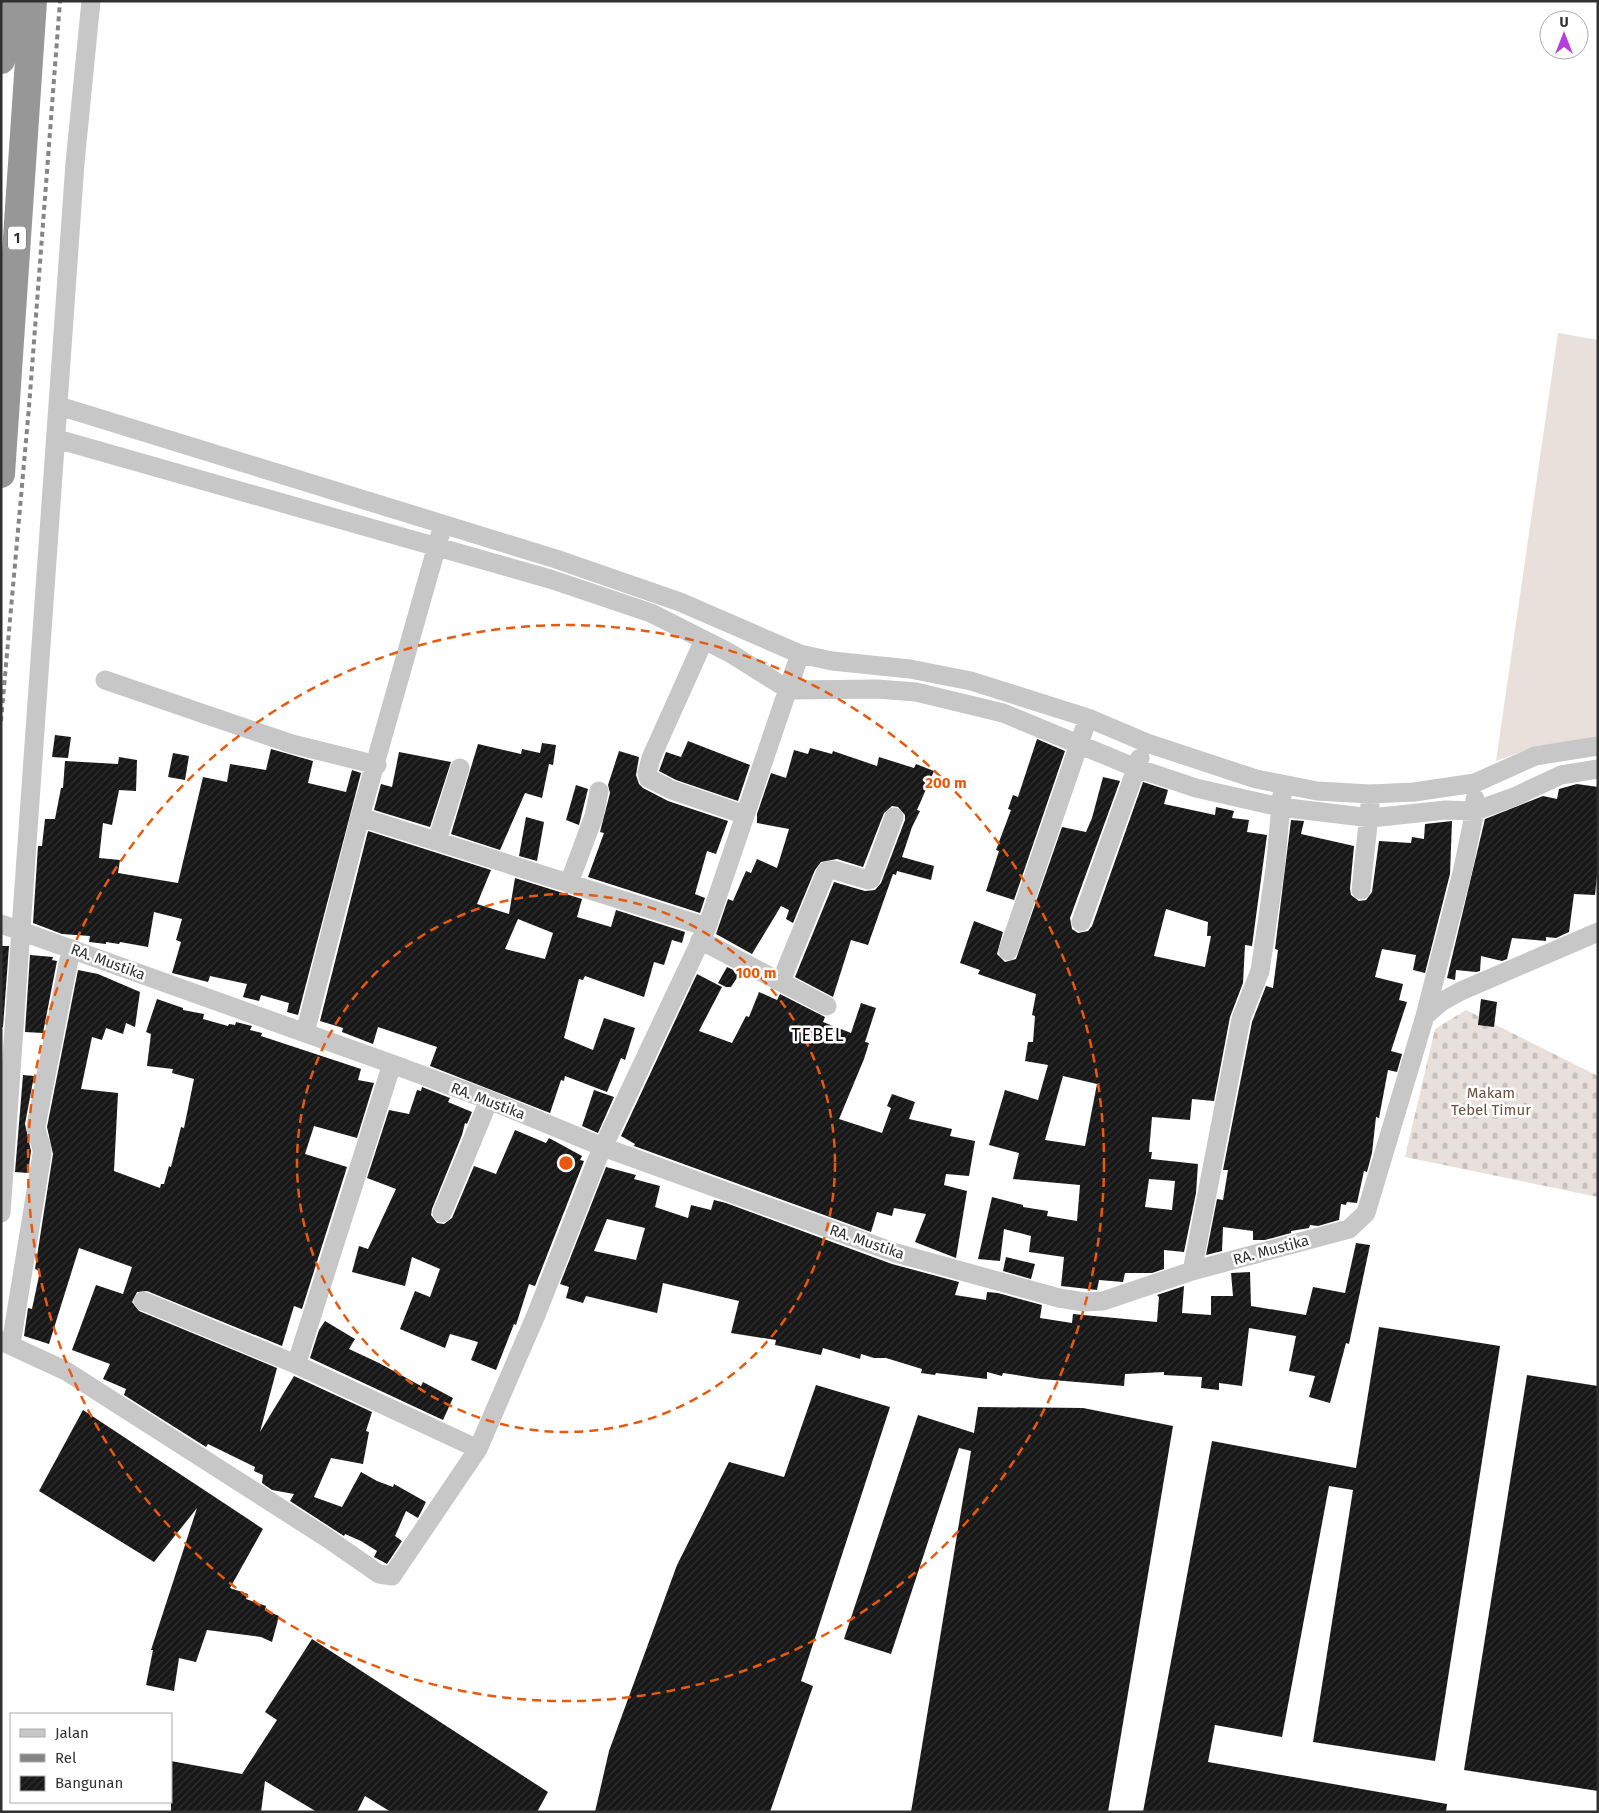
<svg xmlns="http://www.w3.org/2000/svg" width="1599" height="1813" font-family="'Fira Sans',sans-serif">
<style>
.cemetery{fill:url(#cemetery-stones)}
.pitch{fill:#e9e0dc}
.building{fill:url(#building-hatch);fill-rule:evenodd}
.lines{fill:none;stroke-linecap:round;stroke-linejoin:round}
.street{stroke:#c7c7c7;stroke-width:19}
.highway{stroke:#979797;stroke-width:28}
.rail{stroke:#858585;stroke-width:4;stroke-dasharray:5 4;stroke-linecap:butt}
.ring{fill:none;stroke:#e8590c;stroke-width:2.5;stroke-dasharray:9 6}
.labels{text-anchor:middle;stroke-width:5;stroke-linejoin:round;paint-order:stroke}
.shield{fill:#fff;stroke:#6e6e6e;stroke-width:1}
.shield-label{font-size:14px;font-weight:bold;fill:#303030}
.street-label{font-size:15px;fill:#303030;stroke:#fff}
.park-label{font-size:15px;fill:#6a5040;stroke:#fff}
.quarter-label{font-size:18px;letter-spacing:1px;fill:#000;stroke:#fff}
.centre{fill:#e8590c;stroke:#fff;stroke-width:2.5}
.ring-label{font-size:15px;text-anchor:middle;font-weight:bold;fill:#e8590c;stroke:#fff;stroke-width:5;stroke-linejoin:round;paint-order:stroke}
</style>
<defs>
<pattern id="cemetery-stones" width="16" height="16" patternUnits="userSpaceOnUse" patternTransform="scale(1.25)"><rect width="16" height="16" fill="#e9e0dc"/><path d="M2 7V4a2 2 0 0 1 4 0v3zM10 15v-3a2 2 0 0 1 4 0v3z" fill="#c8c0bd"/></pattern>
<pattern id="building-hatch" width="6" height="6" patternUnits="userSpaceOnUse" patternTransform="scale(1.25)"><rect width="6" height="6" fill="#171717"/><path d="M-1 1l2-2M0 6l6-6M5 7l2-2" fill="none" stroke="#303030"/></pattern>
</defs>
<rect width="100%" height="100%" fill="#fff"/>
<path class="cemetery" d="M 1466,1010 L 1598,1076 L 1598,1197 L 1405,1157 L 1435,1029 Z"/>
<path class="pitch" d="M 1558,333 L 1598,340 L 1598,738 L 1537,746 L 1496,761 Z"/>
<path class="building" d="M 55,735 L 71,737 L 68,758 L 52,757 Z
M 1037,739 L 1065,751 L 1014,900 L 986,891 L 999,851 L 996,850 L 1011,810 L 1008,809 L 1013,795 L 1018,797 Z
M 688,741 L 750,765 L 738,801 L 676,780 L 659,771 L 666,752 L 681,757 Z
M 542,743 L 556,745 L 553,765 L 549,764 L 542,798 L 525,793 L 500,850 L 451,834 L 478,744 L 521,754 L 522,749 L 540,753 Z
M 810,748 L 832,754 L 833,751 L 877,766 L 879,757 L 914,768 L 916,764 L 934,771 L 917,810 L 920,811 L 912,827 L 902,857 L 934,866 L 931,880 L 897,871 L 896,875 L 893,874 L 868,945 L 851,940 L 833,997 L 795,977 L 834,882 L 865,891 L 875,890 L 881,883 L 905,820 L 905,815 L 898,807 L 892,806 L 884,813 L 863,867 L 837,859 L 821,862 L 815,870 L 793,923 L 786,919 L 789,910 L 781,906 L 752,954 L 716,934 L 728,899 L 733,901 L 746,871 L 751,873 L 757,859 L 777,868 L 789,829 L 757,823 L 757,814 L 771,773 L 786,778 L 794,750 L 808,754 Z
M 271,749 L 313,761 L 308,783 L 346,792 L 352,770 L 361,773 L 298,1015 L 287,1012 L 289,1003 L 261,995 L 259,1001 L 243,997 L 247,984 L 210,976 L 208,982 L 172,973 L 181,942 L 176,940 L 182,919 L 154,912 L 148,947 L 120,942 L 119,944 L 106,942 L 106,944 L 89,942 L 90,936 L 62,934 L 33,923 L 38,846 L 42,846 L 45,819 L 55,819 L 61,788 L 63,788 L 65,761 L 118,764 L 119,757 L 137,760 L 136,791 L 119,790 L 112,825 L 103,823 L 99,858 L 120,860 L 118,873 L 178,883 L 203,777 L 227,782 L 230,764 L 266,770 Z
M 619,751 L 639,757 L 636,775 L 639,784 L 643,788 L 668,801 L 728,821 L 716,854 L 707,851 L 695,894 L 705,898 L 700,913 L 588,877 L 604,833 L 600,832 L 610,793 L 608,785 Z
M 399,752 L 451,762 L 430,827 L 374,810 L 381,784 L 392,787 Z
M 173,753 L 189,756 L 185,780 L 168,777 Z
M 1103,777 L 1120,781 L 1070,918 L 1072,929 L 1078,933 L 1088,931 L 1092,926 L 1143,782 L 1168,790 L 1164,804 L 1215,815 L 1216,807 L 1234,811 L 1232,818 L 1249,820 L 1247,832 L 1267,835 L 1252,946 L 1245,945 L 1243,983 L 1230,1017 L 1214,1101 L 1192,1099 L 1190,1120 L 1152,1117 L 1149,1152 L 1152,1152 L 1151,1159 L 1198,1164 L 1196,1193 L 1184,1252 L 1164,1250 L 1164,1269 L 1152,1273 L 1125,1273 L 1123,1282 L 1099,1280 L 1097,1290 L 1061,1286 L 1064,1257 L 1029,1252 L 1031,1236 L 1004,1229 L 1000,1261 L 978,1259 L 992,1197 L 1023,1205 L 1023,1207 L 1048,1211 L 1047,1216 L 1077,1221 L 1080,1185 L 1013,1179 L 1019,1153 L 989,1145 L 1005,1090 L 1038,1100 L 1048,1065 L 1025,1061 L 1028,1042 L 1033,1042 L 1035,1016 L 1032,1015 L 1036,994 L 978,974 L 980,970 L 960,963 L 974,921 L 1003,932 L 997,954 L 1005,962 L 1016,959 L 1062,827 L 1086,832 L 1092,818 ZM 1166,909 L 1208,922 L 1207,936 L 1211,936 L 1205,967 L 1154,956 ZM 1063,1076 L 1097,1084 L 1085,1146 L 1045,1140 ZM 1149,1179 L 1175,1181 L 1172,1210 L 1145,1207 Z
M 1577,784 L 1598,787 L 1598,866 L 1595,895 L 1574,894 L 1569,932 L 1556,938 L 1546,937 L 1546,941 L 1512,938 L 1507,959 L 1502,961 L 1481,956 L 1480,971 L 1476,972 L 1456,970 L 1455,980 L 1447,978 L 1485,819 L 1543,796 L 1557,799 L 1559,789 Z
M 576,785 L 588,789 L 579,825 L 566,820 Z
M 526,817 L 544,822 L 537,861 L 519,856 Z
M 1291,820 L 1304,821 L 1301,834 L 1354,846 L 1350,889 L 1351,895 L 1359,901 L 1366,900 L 1372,892 L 1379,841 L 1411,843 L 1412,837 L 1424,839 L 1425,824 L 1452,821 L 1450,874 L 1425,973 L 1413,970 L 1416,955 L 1382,949 L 1375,977 L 1403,984 L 1399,1000 L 1407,1002 L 1391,1051 L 1402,1054 L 1397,1072 L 1388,1070 L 1379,1118 L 1376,1117 L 1372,1153 L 1367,1172 L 1364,1171 L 1357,1203 L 1347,1202 L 1346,1205 L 1341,1204 L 1339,1220 L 1318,1226 L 1310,1225 L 1309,1228 L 1291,1231 L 1291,1233 L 1265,1240 L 1253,1240 L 1253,1231 L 1223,1227 L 1222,1251 L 1206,1255 L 1217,1199 L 1223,1200 L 1228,1170 L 1223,1170 L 1252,1022 L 1266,986 L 1273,988 L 1278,950 L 1275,949 Z
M 368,831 L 491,870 L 477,904 L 509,914 L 515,878 L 582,899 L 577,917 L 611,927 L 616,910 L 685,932 L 682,943 L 672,940 L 664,965 L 654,962 L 644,997 L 585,976 L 583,980 L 579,979 L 564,1038 L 593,1050 L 604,1018 L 635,1028 L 625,1060 L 621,1058 L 607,1092 L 565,1076 L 564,1081 L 561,1080 L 550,1113 L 430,1066 L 437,1047 L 378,1027 L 373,1044 L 342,1032 L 343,1028 L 320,1021 ZM 518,919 L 553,933 L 545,959 L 505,949 Z
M 1,946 L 9,946 L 3,1027 L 1,1027 Z
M 30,955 L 53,957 L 52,960 L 57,961 L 43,1033 L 25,1032 Z
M 727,967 L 740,973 L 731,987 L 726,987 L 718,983 Z
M 78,970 L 98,974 L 140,992 L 135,1027 L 126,1023 L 123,1034 L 106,1028 L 102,1040 L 92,1037 L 81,1089 L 118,1093 L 114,1171 L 160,1188 L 161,1184 L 164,1184 L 169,1166 L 171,1167 L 181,1127 L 184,1128 L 194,1079 L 172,1073 L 173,1069 L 147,1066 L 151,1034 L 146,1032 L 157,999 L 183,1008 L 183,1010 L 204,1014 L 203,1019 L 228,1026 L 229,1024 L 235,1025 L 236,1022 L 252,1026 L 250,1030 L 262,1033 L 261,1036 L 361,1069 L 358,1080 L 374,1083 L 357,1138 L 314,1126 L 305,1154 L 347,1167 L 302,1309 L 294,1306 L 282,1346 L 147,1291 L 137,1292 L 132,1302 L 139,1311 L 277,1368 L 260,1432 L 294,1376 L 372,1412 L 366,1431 L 369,1432 L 363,1464 L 331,1458 L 314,1497 L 342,1507 L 361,1472 L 377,1481 L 393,1487 L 394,1484 L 426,1502 L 418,1518 L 406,1511 L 395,1536 L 402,1541 L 387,1564 L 374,1557 L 377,1551 L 361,1541 L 345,1534 L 344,1536 L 290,1501 L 294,1494 L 272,1490 L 262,1483 L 263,1475 L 254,1471 L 255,1467 L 208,1444 L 206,1447 L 124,1395 L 126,1389 L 103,1379 L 110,1364 L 72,1350 L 96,1285 L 123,1294 L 132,1267 L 79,1248 L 49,1344 L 24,1336 L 28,1308 L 32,1309 L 40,1271 L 35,1269 L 53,1154 L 47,1127 Z
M 697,974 L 722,987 L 699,1031 L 732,1043 L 746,1016 L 749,1017 L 759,992 L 777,1000 L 780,994 L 825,1017 L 823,1022 L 851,1033 L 861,1003 L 876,1008 L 865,1042 L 869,1043 L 864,1059 L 839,1119 L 882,1133 L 891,1108 L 887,1106 L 892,1094 L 915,1102 L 909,1119 L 952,1129 L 950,1136 L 975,1141 L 969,1176 L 946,1174 L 944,1185 L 967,1191 L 956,1258 L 915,1242 L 926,1214 L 894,1208 L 892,1216 L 877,1212 L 871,1232 L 634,1146 L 635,1144 L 621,1136 Z
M 1481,999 L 1497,1002 L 1494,1027 L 1478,1025 Z
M 23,1075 L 34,1076 L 25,1124 L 31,1151 L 28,1173 L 15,1172 Z
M 422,1087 L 450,1098 L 448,1102 L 472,1112 L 467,1124 L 465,1123 L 462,1135 L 432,1209 L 431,1215 L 437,1223 L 444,1224 L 452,1218 L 474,1166 L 496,1174 L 515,1130 L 546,1143 L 549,1138 L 582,1156 L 580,1160 L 584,1161 L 535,1286 L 529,1284 L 516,1325 L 514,1324 L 496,1370 L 471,1360 L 478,1342 L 450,1334 L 445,1348 L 400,1329 L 415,1291 L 430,1297 L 440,1269 L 412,1257 L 405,1286 L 352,1272 L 359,1246 L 368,1249 L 396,1189 L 367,1178 L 389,1110 L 409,1114 L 417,1090 L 421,1091 Z
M 594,1090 L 614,1097 L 598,1133 L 582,1126 Z
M 606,1167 L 636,1175 L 634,1179 L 660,1186 L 655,1207 L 688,1218 L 691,1205 L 711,1210 L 714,1200 L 726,1203 L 892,1264 L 959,1282 L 955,1295 L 986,1300 L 987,1292 L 998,1293 L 1042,1305 L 1040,1318 L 1072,1323 L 1073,1314 L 1157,1322 L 1159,1297 L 1157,1295 L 1184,1286 L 1182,1313 L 1211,1315 L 1211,1296 L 1233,1296 L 1231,1273 L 1250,1272 L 1251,1306 L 1306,1315 L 1313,1287 L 1345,1293 L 1356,1243 L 1370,1245 L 1349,1344 L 1346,1343 L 1330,1403 L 1309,1397 L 1315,1376 L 1289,1371 L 1296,1336 L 1249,1328 L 1242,1386 L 1219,1383 L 1219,1390 L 1201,1388 L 1202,1377 L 1164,1375 L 1164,1372 L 1125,1374 L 1124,1386 L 1041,1379 L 1003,1373 L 1002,1376 L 987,1372 L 987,1379 L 936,1373 L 935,1375 L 921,1373 L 922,1369 L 886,1358 L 874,1358 L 861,1354 L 860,1359 L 823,1348 L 821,1355 L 775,1345 L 776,1340 L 731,1333 L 739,1301 L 663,1283 L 657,1313 L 586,1296 L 583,1303 L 566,1298 L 569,1287 L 560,1284 ZM 607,1219 L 645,1228 L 636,1260 L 594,1251 Z
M 1006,1257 L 1035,1264 L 1031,1279 L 1003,1271 Z
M 325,1321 L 355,1339 L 349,1349 L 379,1363 L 421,1386 L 423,1382 L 453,1398 L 443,1420 L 310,1358 L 319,1330 Z
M 1379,1327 L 1500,1346 L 1435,1761 L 1313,1742 L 1353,1490 L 1329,1486 L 1282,1737 L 1215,1725 L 1208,1762 L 1447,1804 L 1446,1812 L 1143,1812 L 1212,1441 L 1356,1468 Z
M 1527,1375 L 1598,1386 L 1598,1791 L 1464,1770 Z
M 816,1385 L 890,1407 L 801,1681 L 813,1686 L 770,1812 L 595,1812 L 609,1751 L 677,1565 L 729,1462 L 784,1477 Z
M 978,1407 L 1083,1408 L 1173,1426 L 1108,1812 L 911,1812 L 971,1451 L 959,1448 L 891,1654 L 844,1639 L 918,1415 L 974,1433 Z
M 83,1410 L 263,1529 L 230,1588 L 248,1594 L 246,1599 L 266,1606 L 265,1610 L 279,1616 L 272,1642 L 261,1637 L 207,1630 L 196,1662 L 179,1658 L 174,1691 L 146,1685 L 153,1650 L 151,1650 L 197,1508 L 154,1562 L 39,1491 Z
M 312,1639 L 548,1792 L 537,1812 L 391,1812 L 365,1796 L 357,1812 L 317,1812 L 265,1781 L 261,1812 L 171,1812 L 171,1761 L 242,1774 L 277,1720 L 265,1712 Z"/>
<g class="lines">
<path class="street" d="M 59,406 L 556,559 L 680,602 L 800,654 L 832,661 L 910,669 L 971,681 L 1088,718 L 1147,743 L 1256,779 L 1317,791 L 1370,794 L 1414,792 L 1475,783 L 1535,756 L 1598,746
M 57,439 L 550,579 L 651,613 L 730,653 L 789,690 L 877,689 L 916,692 L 1003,713 L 1136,768 L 1196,788 L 1280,807 L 1371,818 L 1446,810 L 1475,811 L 1514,797 L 1561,775 L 1598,769
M 704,640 L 651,758 L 647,773 L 648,778 L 672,790 L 745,815
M 105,680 L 292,744 L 377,765
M 360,817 L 707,927
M 437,841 L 460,768
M 569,883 L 594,816 L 599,791
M 1361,890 L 1370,805
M 1081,922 L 1140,758
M 1,924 L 392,1064 L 489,1100 L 603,1147 L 896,1253 L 1059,1298 L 1084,1302 L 1103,1301 L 1192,1271 L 1349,1229 L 1366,1213 L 1425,1016 L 1441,1002 L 1461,991 L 1598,932
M 700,940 L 827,1006
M 1008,951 L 1088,718
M 781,981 L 825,874 L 827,871 L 834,870 L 868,880 L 871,879 L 894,817
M 1425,1016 L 1462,873 L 1475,811 L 1475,799
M 305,1033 L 360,817 L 440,535
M 1,1213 L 75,163 L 91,1
M 442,1213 L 489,1100
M 1192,1271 L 1241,1019 L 1260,971 L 1275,869 L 1282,795
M 143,1301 L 293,1363 L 298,1359 L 392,1064
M 1,1341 L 66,1371 L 327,1538 L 379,1574 L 392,1576 L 478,1449 L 536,1315 L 597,1160 L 707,927 L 800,654
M 11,1344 L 42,1154 C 43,1144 36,1137 36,1126 L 71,949
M 293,1363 L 478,1449"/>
<path class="highway" d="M 1,60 L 6,1
M 1,474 L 33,1"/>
<path class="rail" d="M 1,721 L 29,407 L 60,1"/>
</g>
<g class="ring">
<circle cx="566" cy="1163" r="269"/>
<circle cx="566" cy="1163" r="538"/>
</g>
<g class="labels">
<rect class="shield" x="8" y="226.5" width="18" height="23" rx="4"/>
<g class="shield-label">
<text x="17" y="243">1</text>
</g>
<g class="street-label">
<text transform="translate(108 962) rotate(20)" y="5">RA. Mustika</text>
<text transform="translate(488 1101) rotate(21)" y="5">RA. Mustika</text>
<text transform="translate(867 1242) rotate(19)" y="5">RA. Mustika</text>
<text transform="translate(1271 1250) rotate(-15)" y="5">RA. Mustika</text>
</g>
<g class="park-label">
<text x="1491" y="1098">Makam<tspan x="1491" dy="17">Tebel Timur</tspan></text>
</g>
<g class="quarter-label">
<text x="818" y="1041">TEBEL</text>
</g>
</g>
<circle cx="566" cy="1163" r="8" class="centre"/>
<g class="ring-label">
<text x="946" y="788">200 m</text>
<text x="756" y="978">100 m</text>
</g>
<rect width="1599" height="1813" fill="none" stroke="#303030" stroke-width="5"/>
<rect x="10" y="1713" width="162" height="90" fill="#ffffff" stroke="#acacac"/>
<rect x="20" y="1729" width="25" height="8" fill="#c7c7c7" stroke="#acacac"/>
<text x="55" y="1738" font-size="15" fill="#303030">Jalan</text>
<rect x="20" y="1754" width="25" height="8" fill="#858585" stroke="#acacac"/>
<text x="55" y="1763" font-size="15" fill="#303030">Rel</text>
<rect x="20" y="1776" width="25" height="15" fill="url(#building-hatch)" stroke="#acacac"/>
<text x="55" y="1788" font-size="15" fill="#303030">Bangunan</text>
<g transform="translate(1564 35)"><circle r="24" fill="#ffffff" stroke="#acacac"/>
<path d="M0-4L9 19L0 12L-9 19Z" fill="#b73edc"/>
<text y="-8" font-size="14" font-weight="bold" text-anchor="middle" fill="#303030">U</text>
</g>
</svg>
